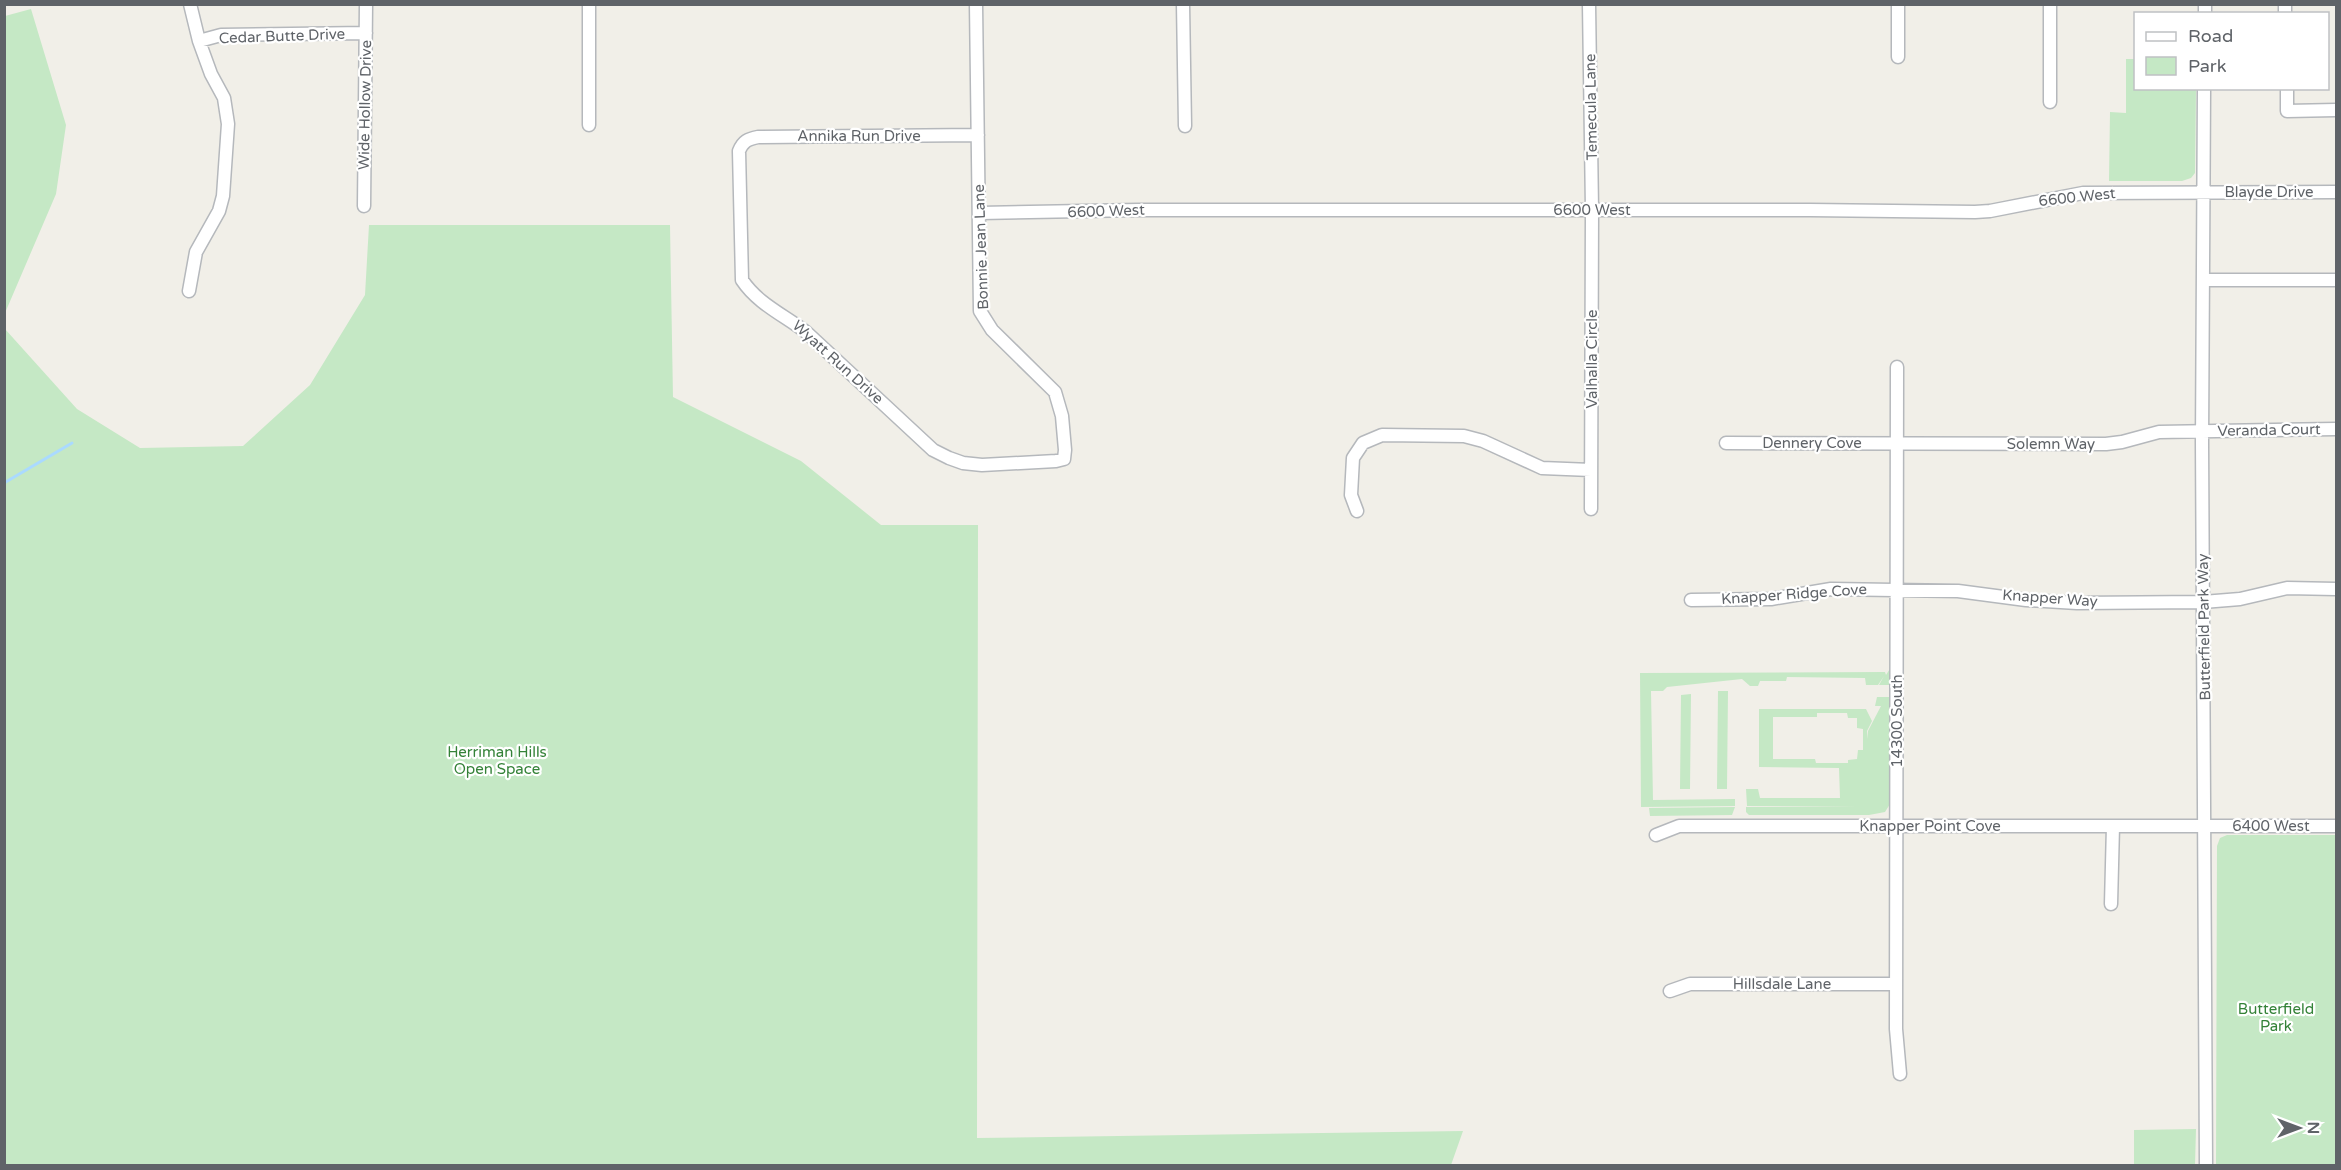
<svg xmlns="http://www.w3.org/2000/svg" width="2341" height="1170" font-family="'Varela Round',sans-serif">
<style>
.green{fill:#c5e8c5;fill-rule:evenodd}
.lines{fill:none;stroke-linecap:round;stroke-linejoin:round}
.stream{stroke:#aadaff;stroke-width:3}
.minor-casing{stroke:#b5b8bc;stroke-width:15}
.minor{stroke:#fff;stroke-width:12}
.labels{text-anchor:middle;stroke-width:4.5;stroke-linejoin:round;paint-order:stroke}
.street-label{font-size:15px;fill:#5f6368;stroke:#fff}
.park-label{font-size:15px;fill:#348238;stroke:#fff}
</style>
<rect width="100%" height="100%" fill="#f1efe8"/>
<path class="green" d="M 31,9 L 66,125 L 56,194 L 5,313 L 5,16 Z
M 2126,59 L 2135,59 L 2136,88 L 2196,89 L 2195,173 L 2191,178 L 2182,181 L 2109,181 L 2110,112 L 2126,113 Z
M 369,225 L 670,225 L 673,397 L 801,461 L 881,525 L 978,525 L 977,1138 L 1463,1131 L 1451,1165 L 5,1165 L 5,329 L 77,409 L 140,448 L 243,446 L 310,385 L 365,295 Z
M 1891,667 L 1889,685 L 1879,685 L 1884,676 L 1878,685 L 1866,685 L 1865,678 L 1787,677 L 1786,681 L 1760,681 L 1758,686 L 1750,686 L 1742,679 L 1667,687 L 1663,691 L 1651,691 L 1653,800 L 1735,799 L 1735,806 L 1641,807 L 1640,673 L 1885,672 L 1886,675 Z
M 1718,691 L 1728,691 L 1727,789 L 1717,789 Z
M 1691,694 L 1690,789 L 1680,789 L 1681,695 Z
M 1877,697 L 1890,697 L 1890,804 L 1885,812 L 1869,815 L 1749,815 L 1746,812 L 1746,807 L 1858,807 L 1747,806 L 1746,789 L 1758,789 L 1760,798 L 1840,798 L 1839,768 L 1759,767 L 1759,709 L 1866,709 L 1872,721 L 1867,731 L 1868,739 L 1868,731 L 1881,706 L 1875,706 ZM 1817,713 L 1847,713 L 1848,718 L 1857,718 L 1857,728 L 1863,729 L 1863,750 L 1858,750 L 1857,759 L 1848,760 L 1848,763 L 1816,763 L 1815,759 L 1773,759 L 1773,717 L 1817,717 Z
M 1735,807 L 1732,815 L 1650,816 L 1649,808 Z
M 2227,835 L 2336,835 L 2336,1165 L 2216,1165 L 2217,846 L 2220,838 Z
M 2196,1129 L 2195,1165 L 2134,1165 L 2134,1130 Z"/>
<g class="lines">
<path class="stream" d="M 4,483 L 72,443"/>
<g class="minor-casing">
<path id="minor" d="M 976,4 L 980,311 L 992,330 L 1055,392 L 1062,416 L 1065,450 L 1064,459 L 1056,461 L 982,465 L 963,463 L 949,458 L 933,450 L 806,332 C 784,315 758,304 742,280 L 739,151 C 743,141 748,139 758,137 L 978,135
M 1183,4 L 1185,126
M 1589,4 L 1592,210 L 1591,509
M 1898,4 L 1898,57
M 2050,4 L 2050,102
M 2285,4 L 2285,14
M 2205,14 L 2205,4
M 199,41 L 221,35 L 366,33
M 2204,88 L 2202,442 L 2206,1166
M 2287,88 L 2287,111 L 2336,110
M 589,125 L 589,4
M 364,206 L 366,4
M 980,213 L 1138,210 L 1810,210 L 1975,212 L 1990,211 L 2083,193 L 2336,192
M 2203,280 L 2336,280
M 189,291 L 196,252 L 219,211 L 223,196 L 228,124 L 224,98 L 211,74 L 199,41 L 190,4
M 1897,367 L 1896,1029 L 1900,1074
M 1726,443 L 2106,444 L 2122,442 L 2159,432 L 2336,429
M 1357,511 L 1351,495 L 1353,458 L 1363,443 L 1382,435 L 1464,436 L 1483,441 L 1542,468 L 1591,470
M 1691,600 L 1771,599 L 1831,589 L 1958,591 L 2026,600 L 2077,603 L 2203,602 L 2240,599 L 2287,588 L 2336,589
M 1656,835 L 1679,826 L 2336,826
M 2111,904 L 2113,826
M 1670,991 L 1690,984 L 1896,984"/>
</g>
<use href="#minor" class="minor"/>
</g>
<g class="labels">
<g class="street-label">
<text transform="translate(282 36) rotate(-2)" y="5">Cedar Butte Drive</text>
<text transform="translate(365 105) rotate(-89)" y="5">Wide Hollow Drive</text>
<text transform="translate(1591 107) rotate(-91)" y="5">Temecula Lane</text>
<text x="859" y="141">Annika Run Drive</text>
<text x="2269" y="197">Blayde Drive</text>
<text transform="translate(2077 197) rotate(-6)" y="5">6600 West</text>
<text x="1592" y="215">6600 West</text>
<text transform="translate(1106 211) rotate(-2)" y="5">6600 West</text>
<text transform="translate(981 247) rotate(-92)" y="5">Bonnie Jean Lane</text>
<text transform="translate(1592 359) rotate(-90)" y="5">Valhalla Circle</text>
<text transform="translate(838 362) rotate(42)" y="5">Wyatt Run Drive</text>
<text transform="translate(2269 430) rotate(-1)" y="5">Veranda Court</text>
<text x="1812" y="448">Dennery Cove</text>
<text x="2051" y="449">Solemn Way</text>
<text transform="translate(1794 594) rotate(-4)" y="5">Knapper Ridge Cove</text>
<text transform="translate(2050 598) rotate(4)" y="5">Knapper Way</text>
<text transform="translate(2204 627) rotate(-91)" y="5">Butterfield Park Way</text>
<text transform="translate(1897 721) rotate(-90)" y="5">14300 South</text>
<text x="1930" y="831">Knapper Point Cove</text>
<text x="2271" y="831">6400 West</text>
<text x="1782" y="989">Hillsdale Lane</text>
</g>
<g class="park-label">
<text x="497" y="757">Herriman Hills<tspan x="497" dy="17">Open Space</tspan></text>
<text x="2276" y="1014">Butterfield<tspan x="2276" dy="17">Park</tspan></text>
</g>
</g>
<rect width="2341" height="1170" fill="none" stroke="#5f6368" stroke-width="12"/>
<rect x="2134" y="12" width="195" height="78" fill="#ffffff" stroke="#bfc1c3" stroke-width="1.5"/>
<rect x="2146" y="32" width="30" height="9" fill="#ffffff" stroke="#bfc1c3" stroke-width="1.5"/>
<text x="2188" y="42" font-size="18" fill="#5f6368">Road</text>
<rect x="2146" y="57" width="30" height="18" fill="#c5e8c5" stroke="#bfc1c3" stroke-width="1.5"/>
<text x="2188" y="72" font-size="18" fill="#5f6368">Park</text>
<g transform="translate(2299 1128) rotate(90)" stroke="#ffffff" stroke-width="4.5" paint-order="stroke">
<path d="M0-4.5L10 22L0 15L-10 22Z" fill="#5f6368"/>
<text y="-9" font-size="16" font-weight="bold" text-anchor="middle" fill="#5f6368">N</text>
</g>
</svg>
